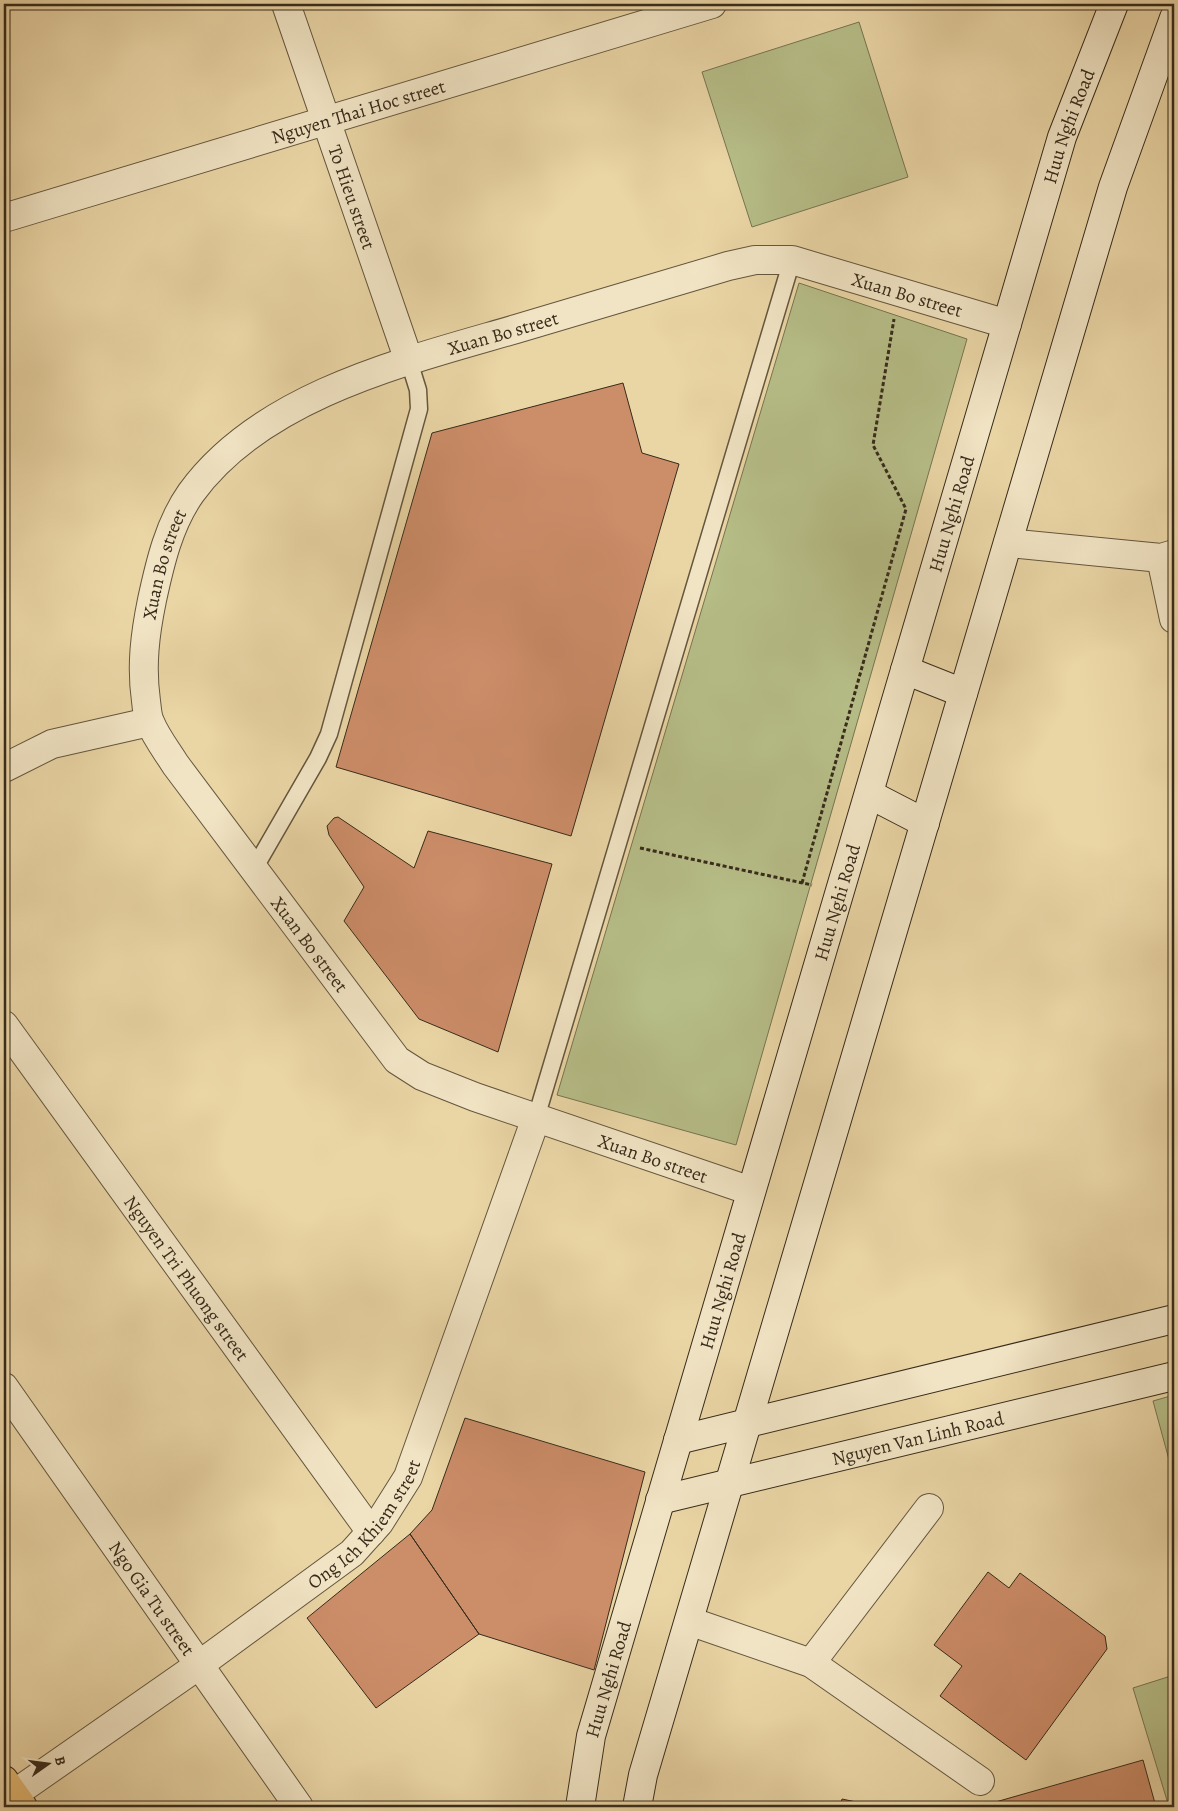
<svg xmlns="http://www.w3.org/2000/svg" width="1178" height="1811" font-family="Alegreya,serif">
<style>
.green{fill:#b6bd87;stroke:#767451}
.building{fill:#cc8d69;stroke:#372b1b}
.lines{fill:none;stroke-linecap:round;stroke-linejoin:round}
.lane-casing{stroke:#64563e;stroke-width:19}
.street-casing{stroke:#64563e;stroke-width:30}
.secondary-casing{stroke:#372b1b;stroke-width:30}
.primary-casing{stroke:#372b1b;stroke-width:30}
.path{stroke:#372b1b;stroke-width:3;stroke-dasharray:4 2.5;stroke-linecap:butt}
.lane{stroke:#f1e4c4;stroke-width:16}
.street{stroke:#f1e4c4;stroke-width:28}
.secondary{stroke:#f1e4c4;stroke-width:28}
.primary{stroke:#e5ba72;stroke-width:28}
.labels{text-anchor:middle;stroke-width:4;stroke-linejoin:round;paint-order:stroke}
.street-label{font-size:19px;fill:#372b1b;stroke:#f1e4c4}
</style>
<rect width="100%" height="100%" fill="#ead5a5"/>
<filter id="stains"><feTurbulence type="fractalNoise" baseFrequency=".004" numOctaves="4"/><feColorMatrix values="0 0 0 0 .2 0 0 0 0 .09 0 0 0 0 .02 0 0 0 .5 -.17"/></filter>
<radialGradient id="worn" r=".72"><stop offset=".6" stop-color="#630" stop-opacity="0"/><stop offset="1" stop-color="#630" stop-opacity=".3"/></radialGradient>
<path class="green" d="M 859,22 L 908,177 L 752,227 L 702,72 Z
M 799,283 L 967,339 L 736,1145 L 557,1095 Z
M 1174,1395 L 1174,1478 L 1153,1401 Z
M 1174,1675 L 1174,1807 L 1169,1807 L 1133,1688 Z"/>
<path class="building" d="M 623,383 L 642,453 L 679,464 L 571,836 L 336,767 L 432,433 Z
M 338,817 L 414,868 L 428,831 L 552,864 L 498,1052 L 419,1019 L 344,921 L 364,887 L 329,835 L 327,826 L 334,818 Z
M 465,1418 L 645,1472 L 594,1670 L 479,1634 L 410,1534 L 432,1510 Z
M 410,1534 L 479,1634 L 376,1708 L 307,1618 Z
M 988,1572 L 1009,1588 L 1020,1573 L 1105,1636 L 1107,1649 L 1026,1760 L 940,1696 L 962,1666 L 934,1645 Z
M 1143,1760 L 1156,1807 L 986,1807 L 985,1805 Z
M 842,1799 L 880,1807 L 840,1807 Z"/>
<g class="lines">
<g class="lane-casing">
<path id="lane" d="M 254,869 L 318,758 L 329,734 L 419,409 L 418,390 L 409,361
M 536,1118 L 792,260"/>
</g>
<g class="street-casing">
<g id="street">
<path id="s1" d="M 286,4 L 409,361"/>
<path id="s2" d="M 4,218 L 712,4"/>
<path d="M 1008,543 L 1161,558 L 1174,554"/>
<path d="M 1161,558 L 1174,619"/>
<path d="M 4,768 L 52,744 L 149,722"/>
<path id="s3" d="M 4,1025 L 371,1532"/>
<path id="s4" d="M 751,1191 L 475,1097 L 422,1076 L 397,1060 L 175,764 C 167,751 156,737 150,722 C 147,716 147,708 146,701 C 141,666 145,634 152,600 C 160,563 169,524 191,493 C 262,395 406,361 516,329 C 587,308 657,287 728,266 L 755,260 L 792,260 L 1007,324"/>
<path id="s5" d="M 4,1387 L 299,1807"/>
<path d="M 689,1621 L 811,1663 L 980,1781"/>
<path d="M 811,1663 L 929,1508"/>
<path id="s6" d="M 14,1794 L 199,1665 L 352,1553 L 379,1523 L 408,1477 L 536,1118"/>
</g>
</g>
<g class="secondary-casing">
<g id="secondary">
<path d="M 905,670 L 963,693"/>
<path d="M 869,794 L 925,823"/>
<path d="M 678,1440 L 1174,1319"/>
<path id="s7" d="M 660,1500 L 1174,1376"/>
<path id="s8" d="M 580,1807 L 591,1736 L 1062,137 L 1114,4"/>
<path d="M 637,1807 L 643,1775 L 1113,187 L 1174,18"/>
</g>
</g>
<g class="primary-casing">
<path id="primary" d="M 4,1780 L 23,1807"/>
</g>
<path class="path" d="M 640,848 L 812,885
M 802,883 L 906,509 L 873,445 L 894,319"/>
<use href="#lane" class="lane"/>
<use href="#street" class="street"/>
<use href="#secondary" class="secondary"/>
<use href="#primary" class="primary"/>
</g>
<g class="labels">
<g class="street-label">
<text dy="7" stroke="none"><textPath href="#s2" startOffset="370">Nguyen Thai Hoc street</textPath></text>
<text dy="7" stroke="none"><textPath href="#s8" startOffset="1751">Huu Nghi Road</textPath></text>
<text dy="7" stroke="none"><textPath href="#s1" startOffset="204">To Hieu street</textPath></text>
<text dy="7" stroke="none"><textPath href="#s4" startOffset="1812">Xuan Bo street</textPath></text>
<text dy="7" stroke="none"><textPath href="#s4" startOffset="1392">Xuan Bo street</textPath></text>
<text dy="7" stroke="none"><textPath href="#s8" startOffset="1346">Huu Nghi Road</textPath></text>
<text dy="7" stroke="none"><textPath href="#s4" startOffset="958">Xuan Bo street</textPath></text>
<text dy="7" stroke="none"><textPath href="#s8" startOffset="941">Huu Nghi Road</textPath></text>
<text transform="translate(310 944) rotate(53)" y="7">Xuan Bo street</text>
<text transform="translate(653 1158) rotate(19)" y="7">Xuan Bo street</text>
<text dy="7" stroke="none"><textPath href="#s3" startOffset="312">Nguyen Tri Phuong street</textPath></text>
<text dy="7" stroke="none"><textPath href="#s8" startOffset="536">Huu Nghi Road</textPath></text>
<text dy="7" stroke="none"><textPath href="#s7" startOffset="265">Nguyen Van Linh Road</textPath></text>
<text dy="7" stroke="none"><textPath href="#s6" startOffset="445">Ong Ich Khiem street</textPath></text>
<text dy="7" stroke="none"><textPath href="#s5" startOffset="258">Ngo Gia Tu street</textPath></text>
<text dy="7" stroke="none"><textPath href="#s8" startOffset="131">Huu Nghi Road</textPath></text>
</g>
</g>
<rect width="1178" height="1811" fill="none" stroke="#ead5a5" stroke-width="20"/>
<rect x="5" y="5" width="1168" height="1801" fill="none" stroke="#372b1b" stroke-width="2.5"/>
<rect x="10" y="10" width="1158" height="1791" fill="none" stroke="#372b1b"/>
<g transform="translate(48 1764) rotate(76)" stroke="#f1e4c4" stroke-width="4" paint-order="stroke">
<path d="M0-4L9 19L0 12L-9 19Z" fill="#372b1b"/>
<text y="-8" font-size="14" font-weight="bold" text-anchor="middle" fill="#372b1b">B</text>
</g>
<rect width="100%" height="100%" filter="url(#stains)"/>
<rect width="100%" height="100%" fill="url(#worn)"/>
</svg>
